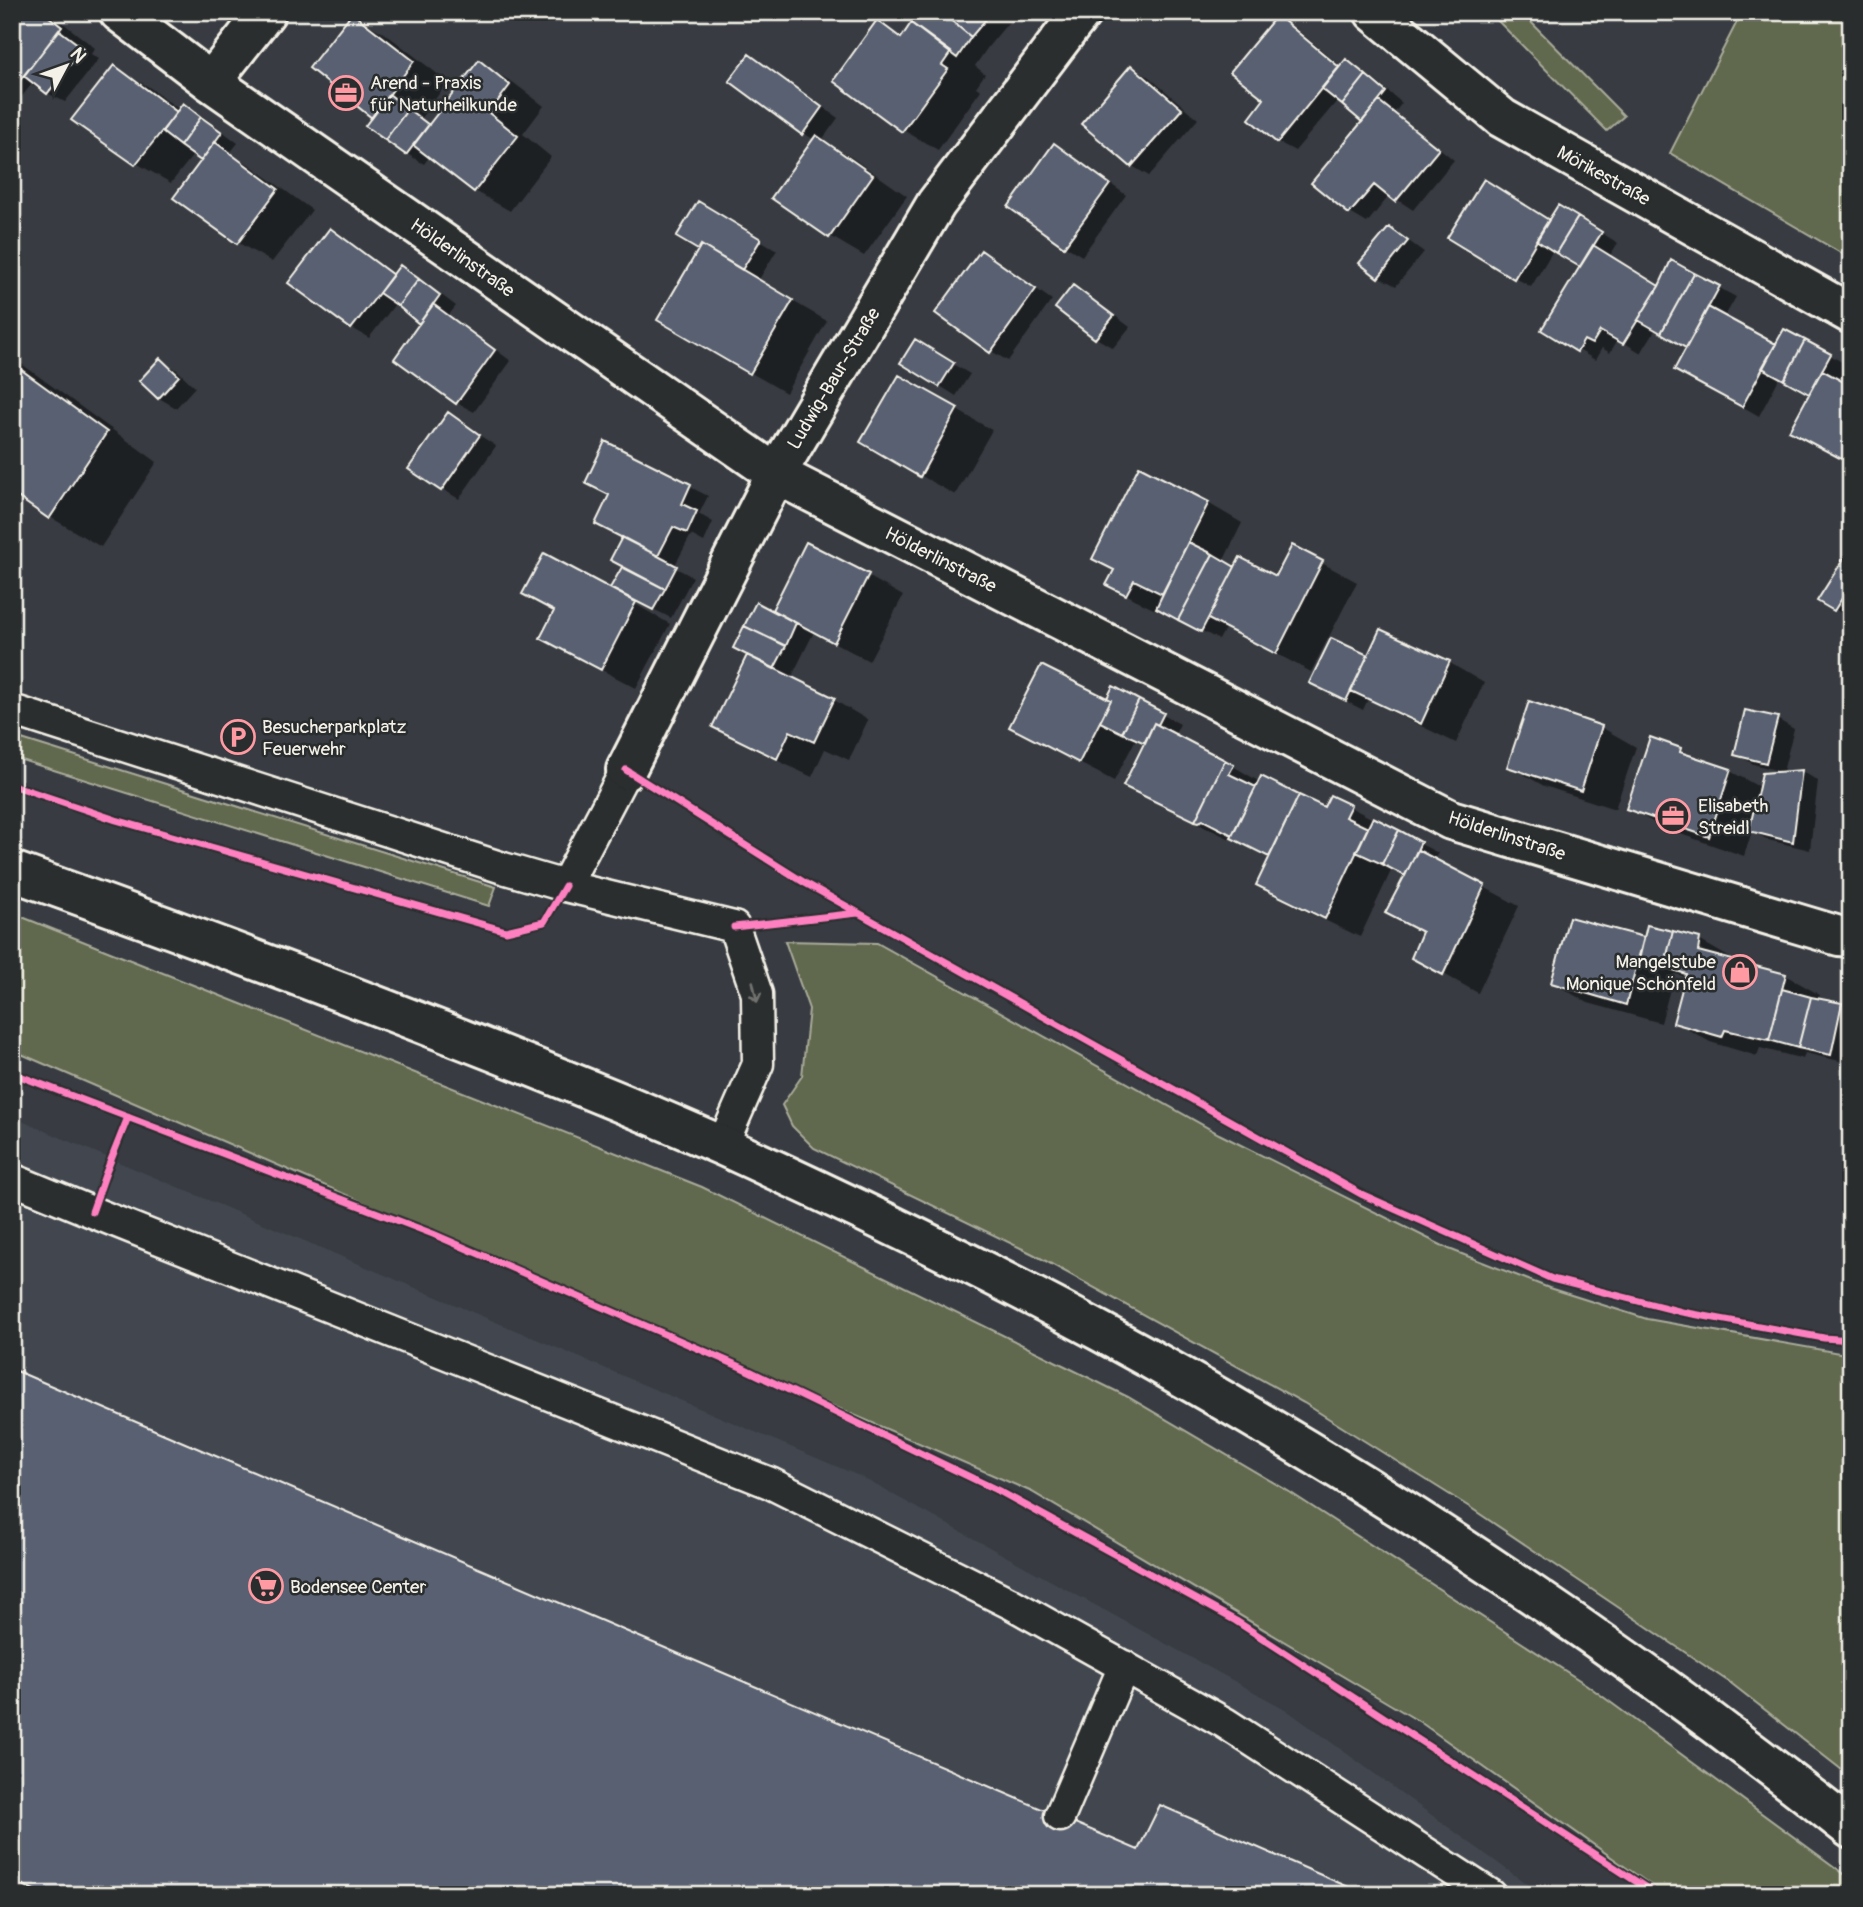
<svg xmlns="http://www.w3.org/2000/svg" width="1863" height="1907" font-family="Pangolin,sans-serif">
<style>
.built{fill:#424750}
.green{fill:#61684e;stroke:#aaac9b;stroke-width:2}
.shadow{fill:#0007;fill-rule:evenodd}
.building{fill:#586071;stroke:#f4f1e8;stroke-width:2}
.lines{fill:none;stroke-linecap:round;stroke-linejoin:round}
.service-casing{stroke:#f4f1e8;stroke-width:35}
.minor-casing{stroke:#f4f1e8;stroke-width:44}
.primary-casing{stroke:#f4f1e8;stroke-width:44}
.service{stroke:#2a2d2e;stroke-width:30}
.minor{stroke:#2a2d2e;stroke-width:38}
.primary{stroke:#2a2d2e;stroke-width:38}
.cycleway-casing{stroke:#2a2d2e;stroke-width:11}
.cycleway{stroke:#ff80c0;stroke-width:7}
.oneway{stroke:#71726f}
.labels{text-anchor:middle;stroke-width:5;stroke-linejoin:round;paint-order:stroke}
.poi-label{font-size:19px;fill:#f4f1e8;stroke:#2a2d2e;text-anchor:start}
.street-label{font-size:19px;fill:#f4f1e8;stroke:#2a2d2e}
</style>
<rect width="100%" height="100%" fill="#383c42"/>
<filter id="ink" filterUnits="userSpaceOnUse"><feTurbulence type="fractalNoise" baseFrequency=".0143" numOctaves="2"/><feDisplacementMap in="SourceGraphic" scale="14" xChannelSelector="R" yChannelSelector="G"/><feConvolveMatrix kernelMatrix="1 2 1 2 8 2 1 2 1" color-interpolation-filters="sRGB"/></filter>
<g filter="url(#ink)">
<path class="built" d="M 12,1117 L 859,1476 L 1285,1709 L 1542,1895 L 12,1895 Z"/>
<path class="green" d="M 1489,12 L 1521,12 L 1624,116 L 1607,131 Z
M 1742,12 L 1851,12 L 1851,259 L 1670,153 Z
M 12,736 L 496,887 L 489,906 L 12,757 Z
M 12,913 L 702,1187 L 1128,1397 L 1288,1491 L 1587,1685 L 1851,1879 L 1851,1895 L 1665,1895 L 1420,1722 L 1032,1492 L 12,1050 Z
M 785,941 L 877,943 L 1219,1134 L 1449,1249 L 1549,1288 L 1647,1319 L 1851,1355 L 1851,1777 L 1732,1684 L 1471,1508 L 1304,1403 L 1033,1254 L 814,1148 L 792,1126 L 782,1105 L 802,1076 L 809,1009 Z"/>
<path class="shadow" d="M 12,12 L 49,12 L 95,48 L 91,54 L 99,59 L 65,102 L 31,85 L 12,109 Z
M 922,12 L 1017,12 L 988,47 L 975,66 L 985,74 L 976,87 L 981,90 L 938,150 L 903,130 L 877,23 L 903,37 Z
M 352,15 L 387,35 L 448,82 L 421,118 L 431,125 L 479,63 L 514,83 L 544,106 L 523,134 L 551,157 L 510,211 L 475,191 L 430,156 L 424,164 L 407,154 L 374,117 Z
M 1277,18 L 1294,27 L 1342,67 L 1346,61 L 1363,71 L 1383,87 L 1402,103 L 1395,112 L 1454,160 L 1413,210 L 1390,195 L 1367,223 L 1350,213 L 1313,183 L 1364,122 L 1338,100 L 1295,151 L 1278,142 L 1251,118 L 1267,99 Z
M 749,56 L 766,66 L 838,118 L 822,140 L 851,157 L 907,196 L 864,256 L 830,236 L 815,140 L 803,133 Z
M 114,67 L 149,87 L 180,110 L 184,106 L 201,115 L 238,143 L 230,153 L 250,165 L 312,210 L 272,262 L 237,242 L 203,160 L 194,154 L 171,183 L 136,163 Z
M 1132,67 L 1149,77 L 1198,119 L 1149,176 L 1132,166 L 1083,123 Z
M 1055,146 L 1072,156 L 1126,195 L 1082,256 L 1065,246 L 1011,207 Z
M 699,204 L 777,250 L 758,281 L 827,321 L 786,393 L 659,320 L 700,249 L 679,237 Z
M 1576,217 L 1618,243 L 1609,257 L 1660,288 L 1672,262 L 1736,297 L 1724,318 L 1776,346 L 1830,355 L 1847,365 L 1838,381 L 1811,394 L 1780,377 L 1759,416 L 1676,369 L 1688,348 L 1656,329 L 1641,353 L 1618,339 L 1610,353 L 1602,348 L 1595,360 L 1544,329 L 1582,267 L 1554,249 L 1531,287 L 1449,238 Z
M 1389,229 L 1406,239 L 1424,252 L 1396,286 L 1379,277 L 1362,263 Z
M 330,230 L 347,240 L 395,275 L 401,267 L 418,277 L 456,306 L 449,315 L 511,361 L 474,412 L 457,403 L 421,323 L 396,303 L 369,338 L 352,328 Z
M 981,252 L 998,262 L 1052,300 L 1008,361 L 991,351 Z
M 1073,287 L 1090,297 L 1130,327 L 1113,348 L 1096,338 L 1057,308 Z
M 915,342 L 970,374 L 956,396 L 940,386 Z
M 12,357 L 157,462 L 101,547 L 50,517 L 12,491 Z
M 160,360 L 177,370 L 195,387 L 176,408 L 159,398 L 141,381 Z
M 899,377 L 992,430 L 955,495 L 862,442 Z
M 449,415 L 496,446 L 459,499 L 442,489 Z
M 606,444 L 708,496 L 699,514 L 713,522 L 704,542 L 691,535 L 674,567 L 693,577 L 671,618 L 637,601 L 635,604 L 670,624 L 636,688 L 577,657 L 620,592 L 612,588 L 624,567 L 624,537 L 611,496 Z
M 1208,503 L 1242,523 L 1223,562 L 1236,569 L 1276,578 L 1322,563 L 1357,582 L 1311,672 L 1226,627 L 1219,640 L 1163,610 L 1162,613 L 1143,604 L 1109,584 L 1116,571 L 1094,559 ZM 1179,557 L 1182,559 L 1160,603 L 1157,601 Z
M 1851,550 L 1851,619 L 1820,600 Z
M 868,576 L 903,596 L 869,661 L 814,632 L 791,678 L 834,700 L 868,720 L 849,760 L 825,749 L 812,777 L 749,747 L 714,727 L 793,620 Z
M 1380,631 L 1450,663 L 1484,683 L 1456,743 L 1388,710 L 1368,699 L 1363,710 L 1311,683 L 1368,658 Z
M 1114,689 L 1180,724 L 1174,736 L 1233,766 L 1260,782 L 1298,796 L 1325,809 L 1330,798 L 1350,807 L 1438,853 L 1434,860 L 1519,906 L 1478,993 L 1413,957 L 1424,933 L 1406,876 L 1392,869 L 1360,937 L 1293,905 L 1258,885 L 1271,857 L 1232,836 L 1230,839 L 1160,805 L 1125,785 L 1146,743 L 1136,739 L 1114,781 L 1046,746 L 1012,726 L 1108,700 Z
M 1777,719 L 1794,729 L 1783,772 L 1753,764 L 1736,754 Z
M 1601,727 L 1636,747 L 1615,809 L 1544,786 L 1509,766 Z
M 1680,749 L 1700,761 L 1730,771 L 1761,788 L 1802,771 L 1818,781 L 1810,850 L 1768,840 L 1752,831 L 1744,856 L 1663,828 L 1628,808 Z
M 1643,939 L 1699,940 L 1734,960 L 1734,962 L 1785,975 L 1820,995 L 1819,999 L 1841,1005 L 1851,1010 L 1851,1050 L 1848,1063 L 1805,1053 L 1803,1059 L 1760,1048 L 1757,1056 L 1710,1042 L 1675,1022 L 1686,978 L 1680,975 L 1674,974 L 1661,1023 L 1588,1003 L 1553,983 ZM 1782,982 L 1785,982 L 1781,998 Z
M 12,1371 L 1139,1852 L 1363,1895 L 29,1895 L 12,1887 Z"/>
<path class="building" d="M 12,12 L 43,12 L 62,27 L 20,80 L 12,74 Z
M 919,12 L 941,12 L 971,37 L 957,58 L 911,23 Z
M 941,12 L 992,12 L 971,37 Z
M 352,13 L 414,61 L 372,118 L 309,68 Z
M 1277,15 L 1339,67 L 1277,143 L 1249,119 L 1264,99 L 1230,72 Z
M 877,20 L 901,38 L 911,23 L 951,52 L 942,65 L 948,69 L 902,132 L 833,81 Z
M 59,30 L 83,48 L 47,94 L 24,76 Z
M 749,54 L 822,107 L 802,135 L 729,81 Z
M 1346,59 L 1366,75 L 1342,105 L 1322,89 Z
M 479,60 L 510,85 L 489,113 L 518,136 L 474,192 L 413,145 Z
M 114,65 L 177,112 L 135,165 L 71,120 Z
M 1131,65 L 1182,109 L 1131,167 L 1081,124 Z
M 1366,75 L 1386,92 L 1362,122 L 1342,105 Z
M 389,94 L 408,109 L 385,140 L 365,126 Z
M 1379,101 L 1439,149 L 1395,202 L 1374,185 L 1349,214 L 1311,183 Z
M 183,103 L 201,117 L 180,146 L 162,132 Z
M 408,109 L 429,125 L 406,155 L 385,140 Z
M 201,117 L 222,132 L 201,161 L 180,146 Z
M 816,135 L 873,175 L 829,238 L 771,198 Z
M 215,142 L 278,189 L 237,244 L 173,198 Z
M 1054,143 L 1110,184 L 1064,247 L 1008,207 Z
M 1484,179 L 1549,220 L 1514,279 L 1447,238 Z
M 698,201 L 761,239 L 742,270 L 701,245 L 698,250 L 676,237 Z
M 1558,205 L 1578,217 L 1556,253 L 1536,240 Z
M 1578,217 L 1602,232 L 1580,267 L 1556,253 Z
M 1389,227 L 1408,241 L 1378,278 L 1359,263 Z
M 330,228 L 393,275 L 351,329 L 288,283 Z
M 701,245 L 793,300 L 750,374 L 657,320 Z
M 1593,245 L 1659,286 L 1623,344 L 1600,331 L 1592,344 L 1584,340 L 1577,352 L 1541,330 Z
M 981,250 L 1036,289 L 990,353 L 935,313 Z
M 1671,260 L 1694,273 L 1661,333 L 1638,320 L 1659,286 Z
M 400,265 L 419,279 L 398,306 L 379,293 Z
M 1694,273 L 1720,286 L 1686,348 L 1661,333 Z
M 419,279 L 440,295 L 419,324 L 398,306 Z
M 1073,285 L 1114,316 L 1095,339 L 1055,308 Z
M 433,304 L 495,350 L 456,404 L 394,359 Z
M 1708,307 L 1776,344 L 1742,407 L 1674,370 Z
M 1784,329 L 1805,340 L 1784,380 L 1762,368 Z
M 915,339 L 954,363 L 939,387 L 900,363 Z
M 1805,340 L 1831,354 L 1809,394 L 1784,380 Z
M 160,358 L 179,376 L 158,399 L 139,381 Z
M 12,363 L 107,432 L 49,519 L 12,493 Z
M 1822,370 L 1851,386 L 1851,464 L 1789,431 Z
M 899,375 L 958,408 L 920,477 L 860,442 Z
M 448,412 L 480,435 L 441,491 L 408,469 Z
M 605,441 L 691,484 L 682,504 L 697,511 L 687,533 L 673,527 L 658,556 L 595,524 L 609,495 L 585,483 Z
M 1139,466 L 1209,502 L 1162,594 L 1134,580 L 1126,595 L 1106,585 L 1114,570 L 1092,559 Z
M 622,537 L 677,566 L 665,589 L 610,560 Z
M 806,542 L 869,574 L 834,643 L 772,610 Z
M 1188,542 L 1213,554 L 1178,620 L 1156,608 Z
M 1292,545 L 1323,561 L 1276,654 L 1208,619 L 1240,557 L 1276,576 Z
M 1851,547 L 1851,584 L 1834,611 L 1817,601 Z
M 544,553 L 636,602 L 601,670 L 540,638 L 554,611 L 522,594 Z
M 1213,554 L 1235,567 L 1201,632 L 1178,620 Z
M 622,567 L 665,589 L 653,610 L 610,588 Z
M 756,602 L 796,623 L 786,646 L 744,626 Z
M 744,626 L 786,646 L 774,669 L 733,648 Z
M 1380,629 L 1450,661 L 1421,724 L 1351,691 Z
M 1331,638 L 1368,655 L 1346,701 L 1309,683 Z
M 747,655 L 835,698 L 814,742 L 790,731 L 777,759 L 712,727 Z
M 1041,665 L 1111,700 L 1079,763 L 1009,727 Z
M 1113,686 L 1139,700 L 1122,733 L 1100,722 L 1111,700 L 1107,698 Z
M 1139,700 L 1164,713 L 1158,725 L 1154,723 L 1145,743 L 1122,733 Z
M 1529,701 L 1602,726 L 1581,791 L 1507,767 Z
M 1745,710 L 1778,717 L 1766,763 L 1734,755 Z
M 1154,723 L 1225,760 L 1195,821 L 1123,786 Z
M 1650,737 L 1681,748 L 1680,752 L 1731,769 L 1709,837 L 1626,809 Z
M 1225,760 L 1234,765 L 1229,774 L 1256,787 L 1232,835 L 1203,820 L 1199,822 L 1195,821 Z
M 1802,770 L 1793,842 L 1749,831 L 1762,773 Z
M 1261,776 L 1299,795 L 1269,857 L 1231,838 Z
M 1299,795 L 1324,807 L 1330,795 L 1351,805 L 1345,817 L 1368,828 L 1325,919 L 1256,885 Z
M 1373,817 L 1399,830 L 1382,864 L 1356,852 Z
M 1399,830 L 1421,842 L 1405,876 L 1382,864 Z
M 1418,850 L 1485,885 L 1443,975 L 1411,958 L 1422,932 L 1385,913 Z
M 1569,917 L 1644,937 L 1626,1005 L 1551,983 Z
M 1647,925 L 1673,931 L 1664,967 L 1639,960 Z
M 1673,931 L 1700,938 L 1698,951 L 1786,974 L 1769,1040 L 1725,1030 L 1722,1037 L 1673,1023 L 1686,974 L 1664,967 Z
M 1782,989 L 1811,997 L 1798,1048 L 1769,1040 Z
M 1811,997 L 1842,1003 L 1831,1055 L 1798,1048 Z
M 12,1369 L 1138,1850 L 1160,1805 L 1367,1895 L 45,1895 L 12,1880 Z"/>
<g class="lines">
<g class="service-casing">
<path id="service" d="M 12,710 L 503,868 L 565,886 L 734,927 L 757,994 L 758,1064 L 722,1146
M 565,886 L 626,770
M 12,1179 L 92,1212 L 770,1483 L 1010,1603 L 1225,1723 L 1491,1895
M 1060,1816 L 1124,1666"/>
</g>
<g class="minor-casing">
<path id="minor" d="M 119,12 L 211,82 L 776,474 L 1451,820 L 1839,936 L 1851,937
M 1374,12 L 1502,118 L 1851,314
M 211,82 L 266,12
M 626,770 L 776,474 L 936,204 L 1070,27 L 1082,12"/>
</g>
<g class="primary-casing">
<path id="primary" d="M 12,871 C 157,923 301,976 444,1032 C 538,1069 633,1106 725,1147 C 852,1205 978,1266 1101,1332 C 1365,1475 1616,1642 1851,1829"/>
</g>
<use href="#service" class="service"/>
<use href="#minor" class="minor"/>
<use href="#primary" class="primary"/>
<g class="cycleway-casing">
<path id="cycleway" d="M 626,770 L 805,883 L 1361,1194 L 1552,1279 L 1682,1312 L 1824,1338 L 1851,1340
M 12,785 L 116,820 L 506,931 L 544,922 L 565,886
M 734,927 L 858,913
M 12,1073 L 433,1234 L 741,1367 L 1001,1492 L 1236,1621 L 1657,1895
M 92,1212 L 105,1175 L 128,1117"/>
</g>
<use href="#cycleway" class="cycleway"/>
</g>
<defs><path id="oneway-shaft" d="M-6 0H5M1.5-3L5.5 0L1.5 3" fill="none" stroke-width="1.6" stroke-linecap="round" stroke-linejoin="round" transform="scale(1.75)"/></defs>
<use class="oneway" href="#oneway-shaft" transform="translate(755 992) rotate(78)"/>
</g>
<defs>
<g id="office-ring" transform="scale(1.75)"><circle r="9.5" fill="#2a2d2e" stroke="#ff9aa2" stroke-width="1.5"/><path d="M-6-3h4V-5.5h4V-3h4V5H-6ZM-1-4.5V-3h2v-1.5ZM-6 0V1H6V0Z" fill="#ff9aa2"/></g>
<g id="parking-ring" transform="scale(1.75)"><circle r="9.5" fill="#2a2d2e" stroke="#ff9aa2" stroke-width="1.5"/><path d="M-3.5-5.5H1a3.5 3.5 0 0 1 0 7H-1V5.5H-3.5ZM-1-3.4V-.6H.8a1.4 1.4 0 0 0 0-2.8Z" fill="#ff9aa2"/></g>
<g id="shop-ring" transform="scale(1.75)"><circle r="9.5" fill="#2a2d2e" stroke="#ff9aa2" stroke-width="1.5"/><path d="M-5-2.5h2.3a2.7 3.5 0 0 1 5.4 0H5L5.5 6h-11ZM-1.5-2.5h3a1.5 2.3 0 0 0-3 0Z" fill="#ff9aa2"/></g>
<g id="supermarket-ring" transform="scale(1.75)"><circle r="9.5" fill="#2a2d2e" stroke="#ff9aa2" stroke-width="1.5"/><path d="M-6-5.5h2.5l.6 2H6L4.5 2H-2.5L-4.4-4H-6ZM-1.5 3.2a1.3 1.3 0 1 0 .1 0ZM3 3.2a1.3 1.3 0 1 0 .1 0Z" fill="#ff9aa2"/></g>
</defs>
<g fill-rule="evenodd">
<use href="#office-ring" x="346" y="93"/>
<use href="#parking-ring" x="238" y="737"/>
<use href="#office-ring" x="1673" y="816"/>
<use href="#shop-ring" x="1740" y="972"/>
<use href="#supermarket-ring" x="266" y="1586"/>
</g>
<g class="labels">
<g class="poi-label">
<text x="370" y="89">Arend - Praxis<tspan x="370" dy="22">für Naturheilkunde</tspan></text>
<text x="262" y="733">Besucherparkplatz<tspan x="262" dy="22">Feuerwehr</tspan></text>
<text x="1698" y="812">Elisabeth<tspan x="1698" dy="22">Streidl</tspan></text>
<text x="1716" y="968" text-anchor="end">Mangelstube<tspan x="1716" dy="22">Monique Schönfeld</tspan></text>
<text x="290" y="1593">Bodensee Center</text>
</g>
<g class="street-label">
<text transform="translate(1604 175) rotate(29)" y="7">Mörikestraße</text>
<text transform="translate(463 257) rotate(35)" y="7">Hölderlinstraße</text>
<text transform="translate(833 378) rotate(-59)" y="7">Ludwig-Baur-Straße</text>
<text transform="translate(941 559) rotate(27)" y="7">Hölderlinstraße</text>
<text transform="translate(1507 835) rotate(18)" y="7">Hölderlinstraße</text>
</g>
</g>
<rect width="1863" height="1907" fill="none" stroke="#2a2d2e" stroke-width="42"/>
<rect x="21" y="21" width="1821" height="1865" fill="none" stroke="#f4f1e8" stroke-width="2.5" filter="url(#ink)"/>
<g transform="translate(66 66) rotate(49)" stroke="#2a2d2e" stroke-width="5" paint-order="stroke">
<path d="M0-5L12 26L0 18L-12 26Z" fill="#f4f1e8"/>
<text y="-10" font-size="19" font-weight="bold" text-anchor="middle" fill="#f4f1e8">N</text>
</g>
</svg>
